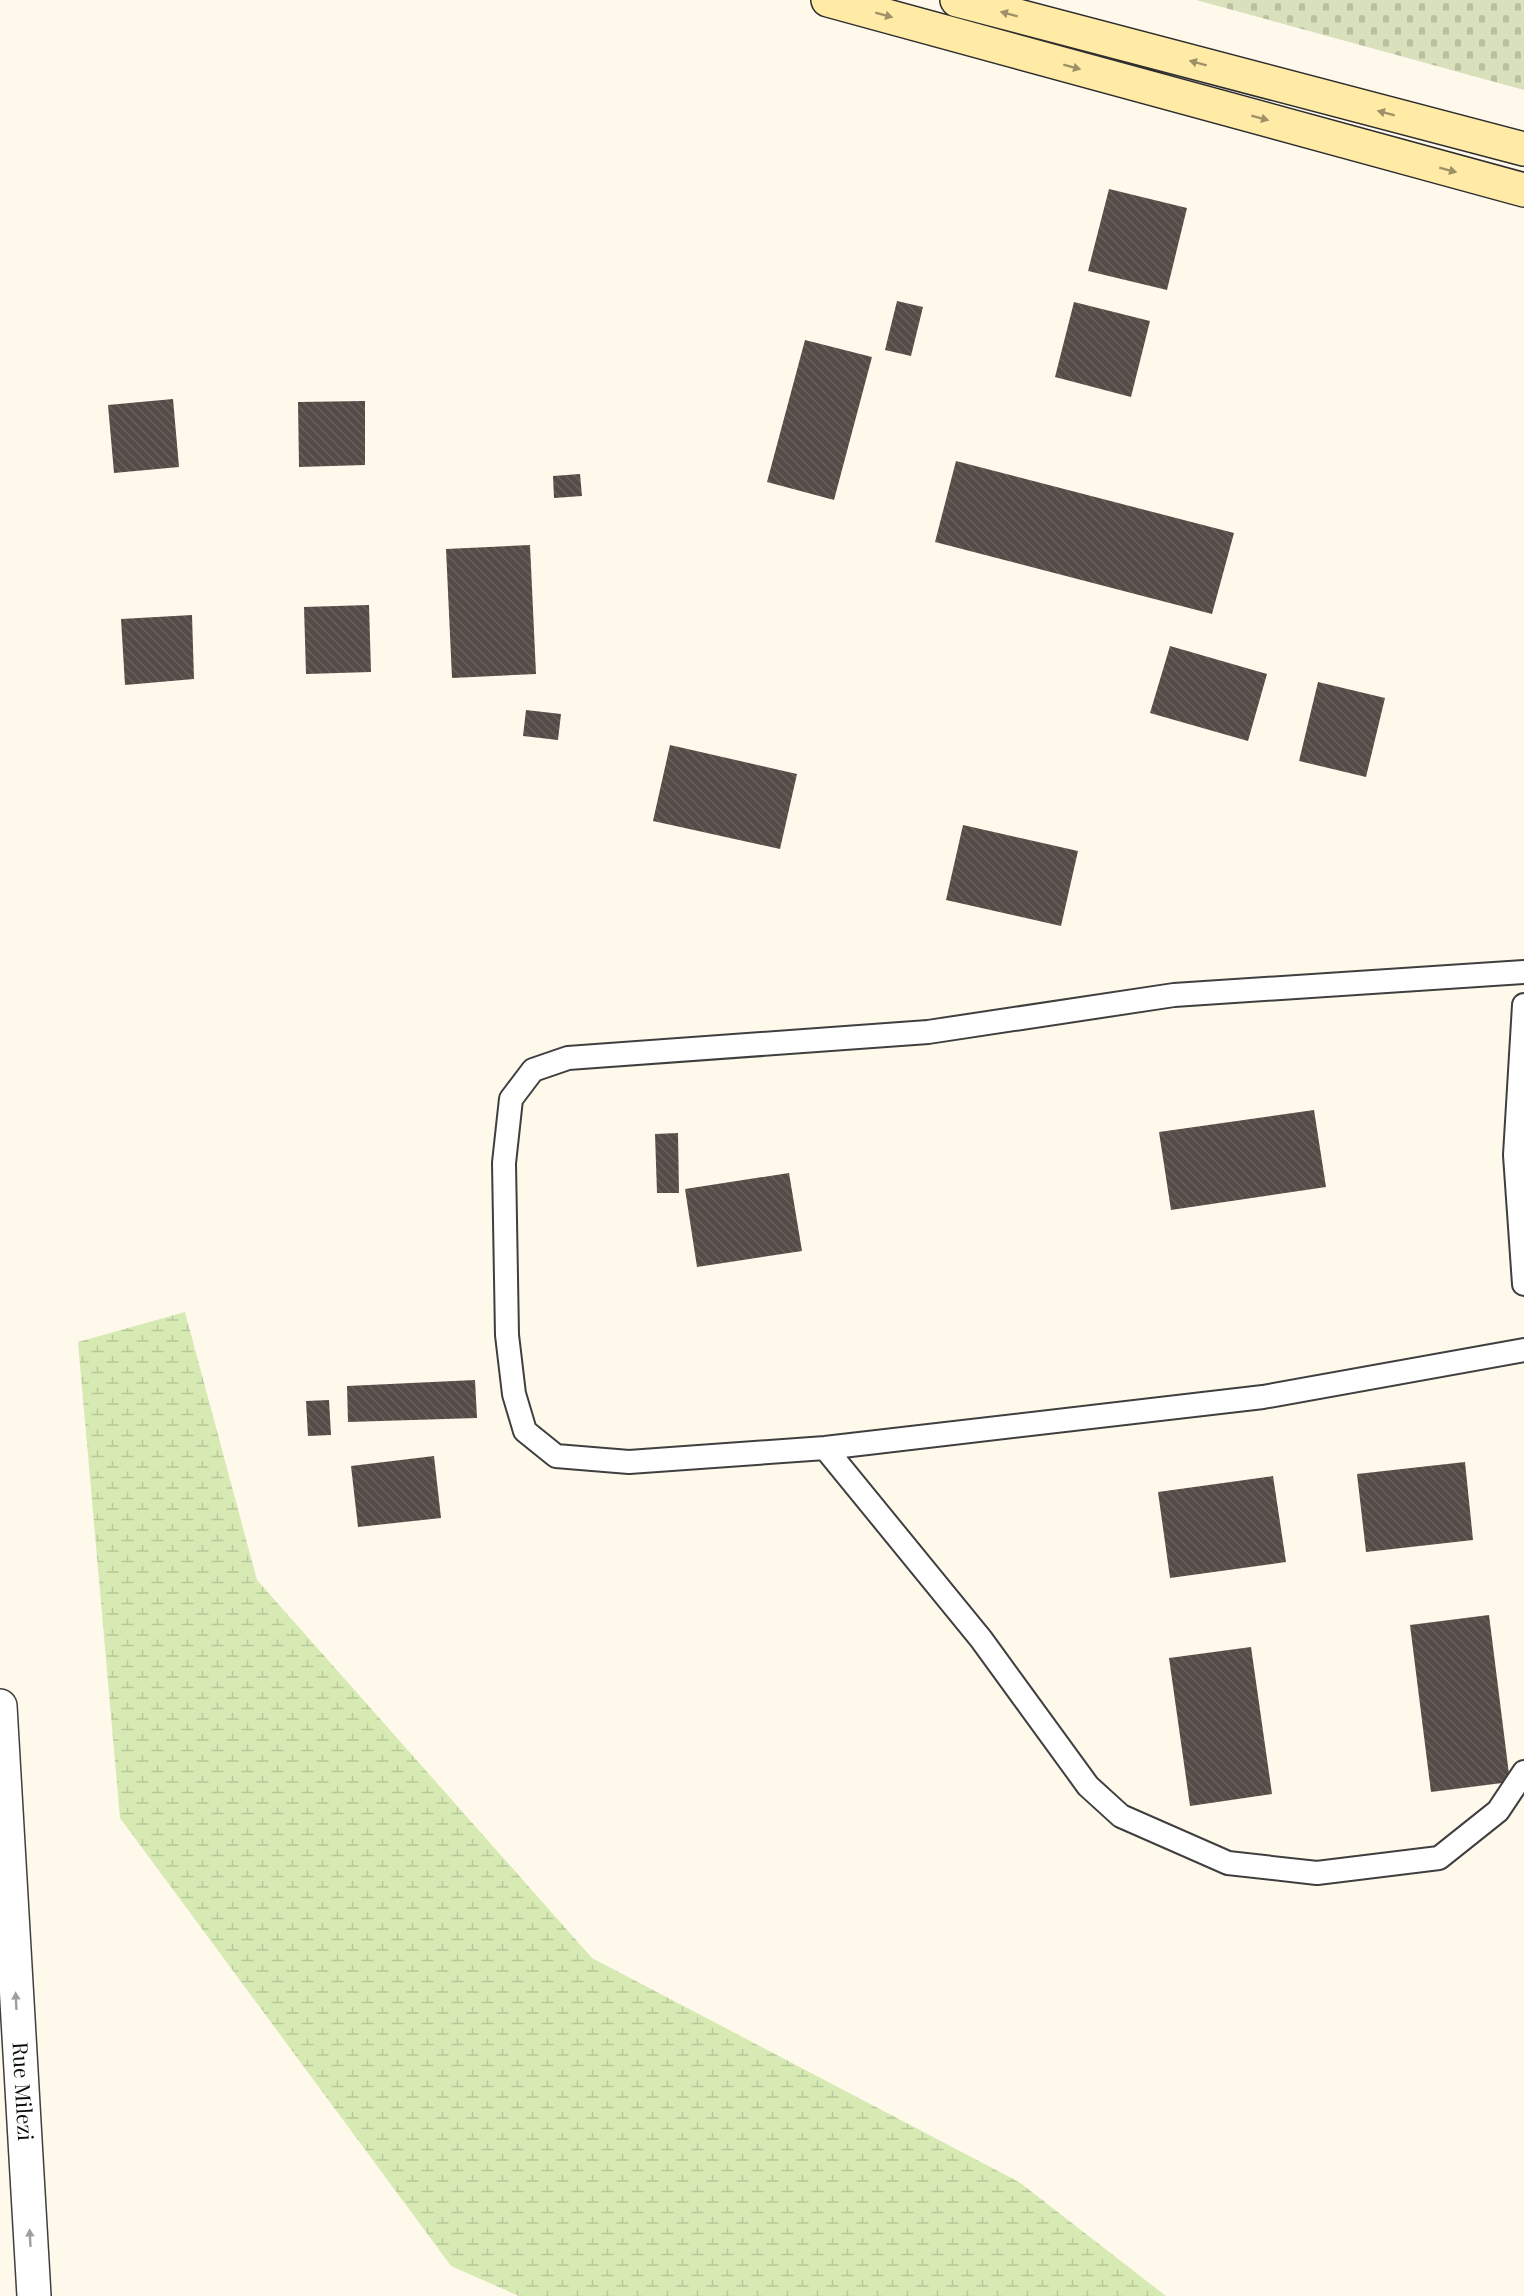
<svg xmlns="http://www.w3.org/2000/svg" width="1524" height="2296" font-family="'Playfair Display',serif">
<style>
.wetland{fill:url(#wetland-marsh)}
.cemetery{fill:url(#cemetery-stones)}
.building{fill:url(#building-back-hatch)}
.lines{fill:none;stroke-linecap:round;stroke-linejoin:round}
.service-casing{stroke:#3f3f3f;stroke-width:26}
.tertiary-casing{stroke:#3f3f3f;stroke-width:36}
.secondary-casing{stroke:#2e2e2e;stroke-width:36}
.service{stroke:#fff;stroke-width:22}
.tertiary{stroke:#fff;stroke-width:33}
.secondary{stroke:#ffeaa6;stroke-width:33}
.oneway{fill:#9e9168}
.oneway2{fill:#9e9e9e}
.labels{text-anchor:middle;stroke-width:6;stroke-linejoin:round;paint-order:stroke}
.street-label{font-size:21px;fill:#0c0c0c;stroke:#fff}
</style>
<defs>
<pattern id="wetland-marsh" width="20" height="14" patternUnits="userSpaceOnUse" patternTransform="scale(1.5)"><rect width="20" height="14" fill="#d7eab4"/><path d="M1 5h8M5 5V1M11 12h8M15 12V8" fill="none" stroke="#b7c89a"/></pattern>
<pattern id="cemetery-stones" width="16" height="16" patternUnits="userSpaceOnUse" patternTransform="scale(1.5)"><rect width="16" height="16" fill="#d9e1bc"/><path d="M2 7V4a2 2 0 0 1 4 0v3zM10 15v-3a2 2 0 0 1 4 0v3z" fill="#b9c0a0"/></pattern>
<pattern id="building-back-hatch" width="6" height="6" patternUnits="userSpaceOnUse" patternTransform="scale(1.5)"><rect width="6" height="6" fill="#554c48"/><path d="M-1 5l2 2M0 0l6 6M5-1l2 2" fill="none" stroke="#68615e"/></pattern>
</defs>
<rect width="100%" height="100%" fill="#fff9eb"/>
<path class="wetland" d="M 185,1312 L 257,1580 L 592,1958 L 1019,2182 L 1166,2296 L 519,2296 L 451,2266 L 120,1818 L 78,1342 Z"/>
<path class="cemetery" d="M 1196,0 L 1524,0 L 1524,90 Z"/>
<path class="building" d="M 1109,189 L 1187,208 L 1167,290 L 1088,271 Z
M 897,301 L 923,307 L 911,356 L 885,350 Z
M 1074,302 L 1150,321 L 1131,397 L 1055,377 Z
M 805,340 L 872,357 L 834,500 L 767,482 Z
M 173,399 L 179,467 L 114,473 L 108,405 Z
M 365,401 L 365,465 L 299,467 L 298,402 Z
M 956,461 L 1234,533 L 1212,614 L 935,542 Z
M 580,474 L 582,496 L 554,498 L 553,476 Z
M 530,545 L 536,674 L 452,678 L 446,549 Z
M 369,605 L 371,672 L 306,674 L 304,607 Z
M 192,615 L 194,679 L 125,685 L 121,619 Z
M 1170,646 L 1267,674 L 1248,741 L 1150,713 Z
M 1318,682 L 1385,698 L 1366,777 L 1299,761 Z
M 526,710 L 561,714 L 558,740 L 523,736 Z
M 670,745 L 797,774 L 780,849 L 653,821 Z
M 963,825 L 1078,851 L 1061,926 L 946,900 Z
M 1314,1110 L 1326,1187 L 1171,1210 L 1159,1132 Z
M 678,1133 L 679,1193 L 657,1193 L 655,1134 Z
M 789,1173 L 802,1251 L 697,1267 L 685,1189 Z
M 475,1380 L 477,1418 L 348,1422 L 347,1386 Z
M 329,1400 L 331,1435 L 308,1436 L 306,1401 Z
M 434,1456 L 441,1518 L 358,1527 L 351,1466 Z
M 1465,1462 L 1473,1540 L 1366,1552 L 1357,1474 Z
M 1273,1476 L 1286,1562 L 1170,1578 L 1158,1492 Z
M 1489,1615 L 1510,1782 L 1431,1792 L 1410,1625 Z
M 1251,1647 L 1272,1794 L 1190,1806 L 1169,1658 Z"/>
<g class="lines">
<g class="service-casing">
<path id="service" d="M 1524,972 L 1174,995 L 928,1032 L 568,1058 L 533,1070 L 511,1099 L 504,1163 L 507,1335 L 514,1394 L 525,1431 L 556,1456 L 629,1462 L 825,1448 L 1263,1397 L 1524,1350
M 1524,1005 L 1515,1155 L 1524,1284
M 825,1448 L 981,1639 L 1088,1786 L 1121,1816 L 1228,1863 L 1317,1873 L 1439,1858 L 1498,1811 L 1524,1772"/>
</g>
<g class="tertiary-casing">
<g id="tertiary">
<path id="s1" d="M 0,1706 L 34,2296"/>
</g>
</g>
<g class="secondary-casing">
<path id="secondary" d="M 828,0 L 1524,190
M 957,0 L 1524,149"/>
</g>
<use href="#service" class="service"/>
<use href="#tertiary" class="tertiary"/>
<use href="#secondary" class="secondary"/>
</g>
<defs><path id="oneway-solid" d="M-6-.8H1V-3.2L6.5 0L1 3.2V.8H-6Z" transform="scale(1.5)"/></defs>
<g class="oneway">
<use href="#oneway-solid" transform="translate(1009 14) rotate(-165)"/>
<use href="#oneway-solid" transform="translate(884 15) rotate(15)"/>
<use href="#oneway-solid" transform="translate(1198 63) rotate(-165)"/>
<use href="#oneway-solid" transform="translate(1072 67) rotate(15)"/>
<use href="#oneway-solid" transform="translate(1386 113) rotate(-165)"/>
<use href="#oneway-solid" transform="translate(1260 118) rotate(15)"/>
<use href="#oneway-solid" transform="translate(1448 170) rotate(15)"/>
</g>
<g class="oneway2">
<use href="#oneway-solid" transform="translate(16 2001) rotate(-93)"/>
<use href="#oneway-solid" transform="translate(30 2238) rotate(-93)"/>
</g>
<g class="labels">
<g class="street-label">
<text dy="7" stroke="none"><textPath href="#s1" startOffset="386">Rue Milezi</textPath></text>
</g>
</g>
</svg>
